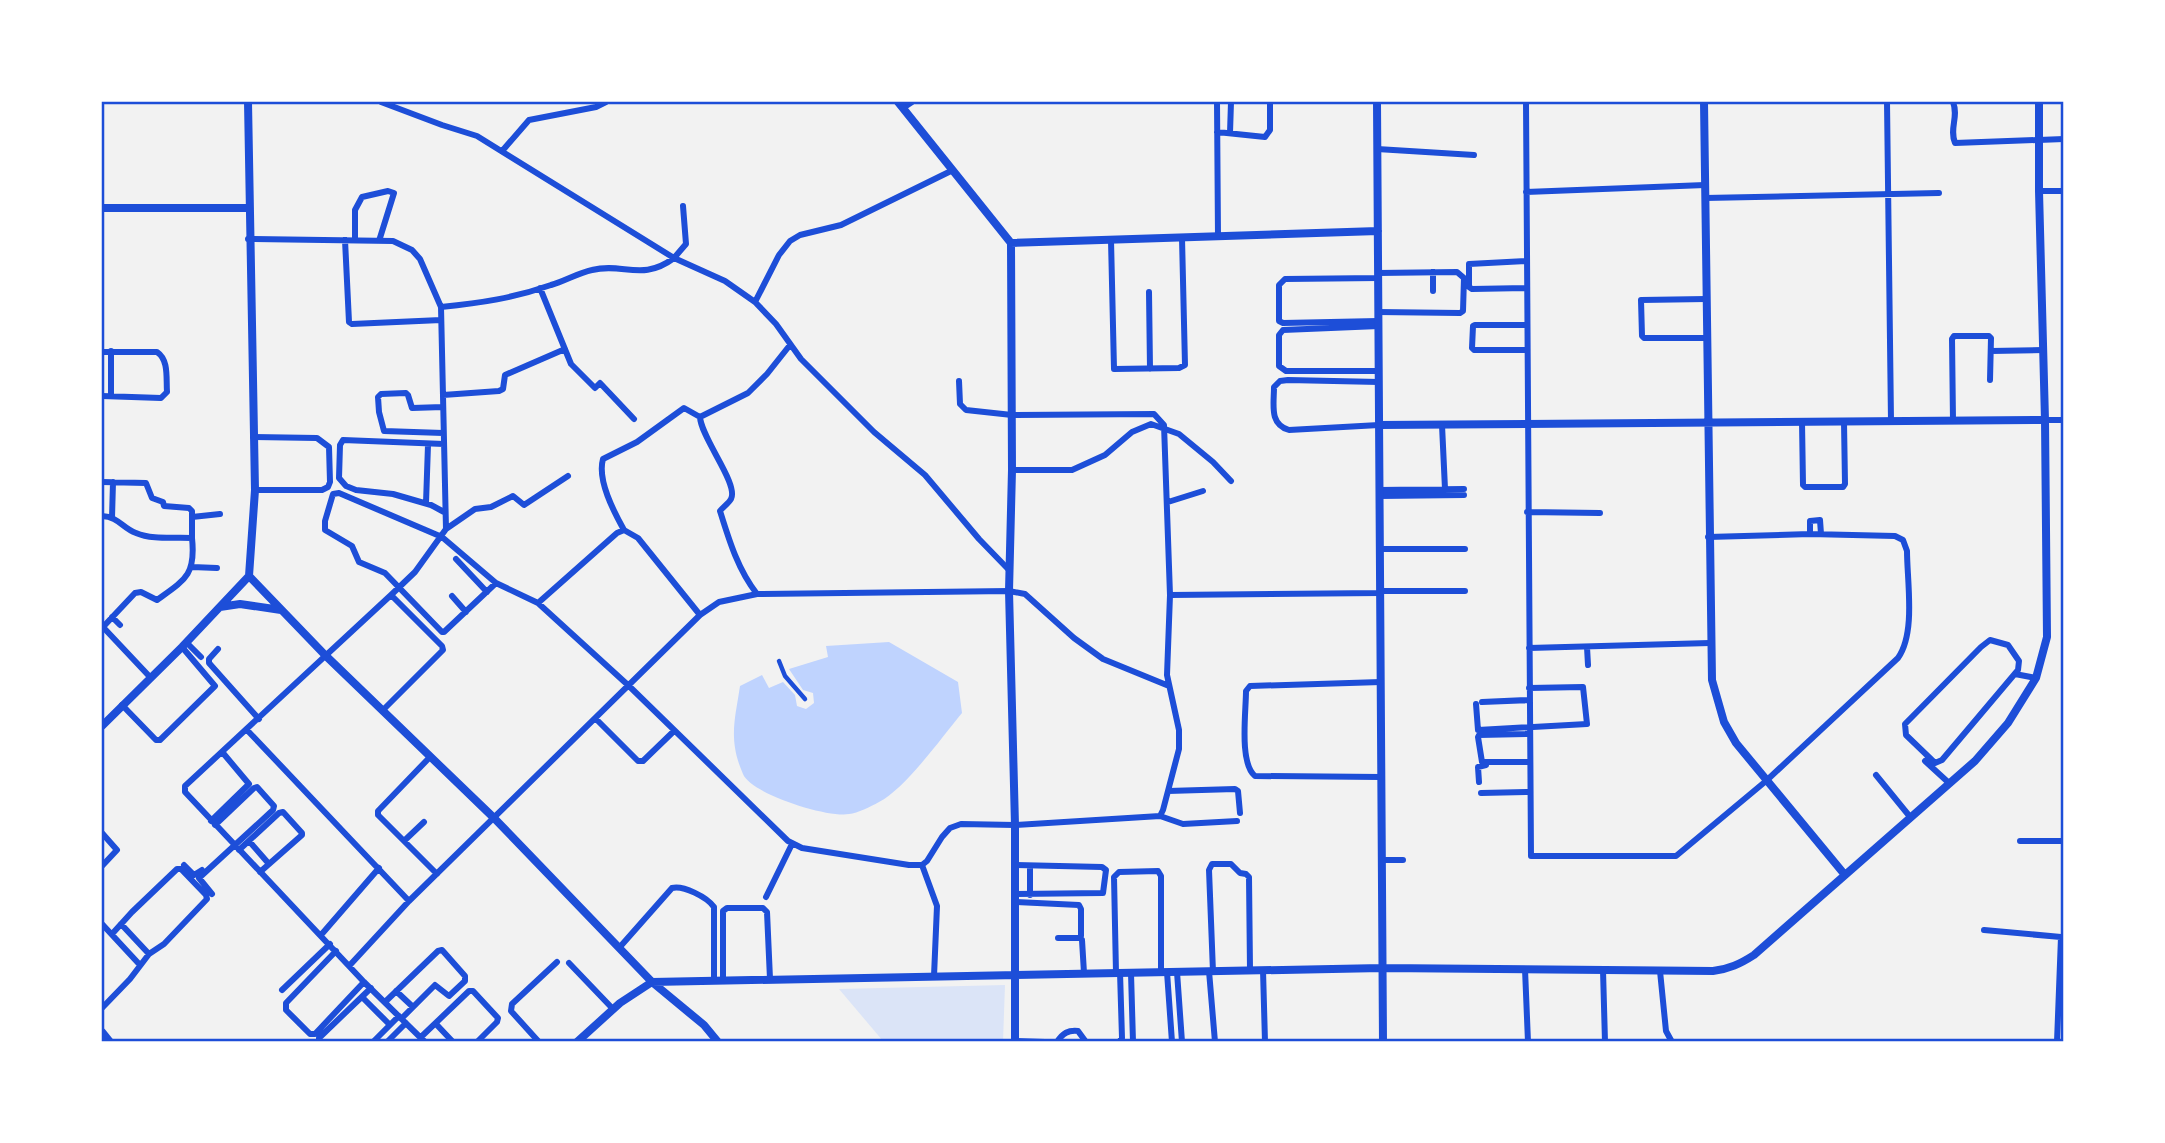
<svg xmlns="http://www.w3.org/2000/svg" width="2165" height="1143" font-family="Georgia,serif">
<style>
.green{fill:#dbe4f7}
.water{fill:#bfd3fe}
.lines{fill:none;stroke-linecap:round;stroke-linejoin:round}
.pedestrian{stroke:#1d4ed8;stroke-width:4.5}
.minor{stroke:#1d4ed8;stroke-width:6}
.tertiary{stroke:#1d4ed8;stroke-width:8}
.neatline{fill:none;stroke:#1d4ed8;stroke-width:2.5}
</style>
<rect width="100%" height="100%" fill="#f2f2f2"/>
<path class="green" d="M 1005,985 L 1003,1042 L 883,1041 L 839,989 Z"/>
<path class="water" d="M 889,642 L 958,682 L 962,713 C 942,737 905,789 879,802 C 870,807 858,813 849,814 C 828,818 751,794 743,774 C 728,740 735,720 740,686 L 762,675 L 769,688 L 783,682 L 795,695 L 797,706 L 806,709 L 814,703 L 813,693 L 803,690 L 789,669 L 828,657 L 826,646 Z"/>
<g class="lines">
<path class="pedestrian" d="M 779,661 L 785,676 L 805,699"/>
<path class="minor" d="M 381,102 L 442,125 L 477,136 L 674,258 L 686,244 L 683,206
M 1217,102 L 1218,237
M 1526,102 L 1531,856 L 1676,856 L 1766,781 L 1898,658 C 1916,633 1907,581 1907,551 L 1903,540 L 1895,536 L 1810,534 L 1708,537
M 1887,102 L 1891,421
M 1953,102 C 1959,117 1949,128 1955,143 L 2064,139
M 903,108 L 912,102
M 1217,132 L 1265,137 L 1270,130 L 1270,102
M 1230,133 L 1231,102
M 1377,149 L 1474,155
M 503,150 L 529,120 L 596,107 L 606,102
M 2039,191 L 2064,191
M 1526,192 L 1705,185
M 1705,198 L 1939,193
M 248,239 L 393,241 L 412,250 L 420,259 L 441,307 L 446,529 L 415,572 L 391,595 L 185,786 L 185,792 L 364,982 L 425,1042
M 345,240 L 349,322 L 352,324 L 441,320
M 355,240 L 355,210 L 362,197 L 388,191 L 394,193 L 379,241 L 383,241
M 1111,240 L 1114,369 L 1179,368 L 1185,365 L 1182,238
M 1433,272 L 1433,291
M 1378,273 L 1457,272 L 1464,278 L 1463,311 L 1460,313 L 1378,312
M 1378,278 L 1285,279 L 1279,285 L 1279,321 L 1283,323 L 1378,321
M 540,288 L 571,364 L 595,388 L 600,383 L 634,419
M 1526,288 L 1472,289 L 1469,287 L 1469,264 L 1526,261
M 1149,292 L 1150,369
M 1706,299 L 1641,300 L 1642,336 L 1644,338 L 1706,338
M 755,302 L 779,255 L 790,241 L 800,235 L 841,225 L 953,170
M 441,307 C 481,303 514,298 551,285 C 565,281 578,273 592,270 C 623,262 642,282 674,258 L 725,281 L 755,302 L 776,324 L 801,359 L 874,432 L 925,475 L 979,539 L 1009,570
M 1379,326 L 1283,330 L 1279,335 L 1279,366 L 1286,371 L 1379,371
M 1526,350 L 1474,350 L 1472,348 L 1473,326 L 1475,325 L 1526,325
M 111,351 L 111,396
M 1991,351 L 2043,350
M 102,352 L 157,352 C 169,360 166,378 167,392 L 161,398 L 102,396
M 1379,382 L 1288,380 L 1280,381 L 1274,387 C 1274,405 1269,424 1289,430 L 1379,425
M 443,395 L 499,391 L 503,389 L 505,375 L 565,349
M 443,407 L 412,408 L 408,395 L 406,393 L 381,394 L 378,397 L 379,412 L 384,431 L 443,433
M 2045,420 L 2064,420
M 1953,421 L 1952,339 L 1954,336 L 1989,336 L 1991,338 L 1990,380
M 1802,422 L 1803,485 L 1805,487 L 1843,487 L 1845,484 L 1844,422
M 1442,425 L 1445,489
M 253,437 L 317,438 L 329,447 L 330,482 L 328,487 L 322,490 L 255,490
M 444,444 L 343,440 L 340,445 L 339,478 L 346,486 L 356,490 L 393,494 L 431,505 L 444,512
M 1012,470 L 1072,470 L 1105,455 L 1132,432 L 1151,424 L 1179,434 L 1213,462 L 1231,481
M 102,482 L 146,483 L 152,498 L 163,502 L 164,506 L 189,508 L 192,511 L 192,538
M 1379,490 L 1464,489
M 1379,496 L 1464,495
M 1168,502 L 1203,491
M 426,503 L 428,445
M 1527,512 L 1600,513
M 102,516 C 119,517 122,528 136,533 C 152,540 174,537 192,538 C 196,575 185,580 157,600 L 141,592 L 135,593 L 103,627
M 192,517 L 220,514
M 112,518 L 113,482
M 446,529 L 475,509 L 491,507 L 513,496 L 524,505 L 568,476
M 624,530 C 614,512 597,480 603,459 L 637,442 L 684,408 L 700,417
M 1810,534 L 1810,521 L 1820,520 L 1821,534
M 1380,549 L 1465,549
M 456,559 L 487,592
M 192,567 L 217,568
M 496,583 L 444,632 L 442,632 L 385,573 L 359,562 L 352,546 L 325,530 L 325,521 L 333,494 L 339,493 L 442,537 L 496,583 L 538,603 L 629,686 L 788,841 L 802,848 L 909,865 L 922,865 L 927,861 L 942,837 L 950,828 L 961,824 L 1015,825 L 1160,816 L 1163,810 L 1179,749 L 1179,730 L 1167,675 L 1170,595 L 1164,425 L 1154,414 L 1012,415 L 966,410 L 960,404 L 959,381
M 1380,591 L 1465,591
M 757,594 C 738,570 729,540 720,511 C 723,507 729,503 731,499 C 739,484 701,438 700,417 L 748,393 L 767,374 L 790,345
M 1170,595 L 1380,593
M 452,596 L 466,612
M 538,603 L 617,533 L 624,530 L 638,538 L 700,615
M 112,617 L 120,625
M 102,626 L 150,677
M 1990,640 L 2008,645 L 2019,661 L 2018,670 L 1942,760 L 1935,763 L 1906,735 L 1905,724 L 1981,647 Z
M 187,643 L 201,657
M 1587,647 L 1588,665
M 1529,648 L 1710,643
M 218,649 L 209,659 L 209,663 L 259,719
M 2015,674 L 2036,678
M 1381,682 L 1250,686 L 1246,691 C 1246,712 1239,763 1255,776 L 1381,777
M 1482,702 L 1529,700
M 1476,704 L 1478,730 L 1587,724 L 1583,687 L 1529,688
M 122,705 L 156,740 L 160,740 L 215,686 L 182,647
M 383,710 L 443,650 L 442,646 L 391,595
M 596,719 L 638,761 L 643,761 L 674,731
M 247,730 L 409,901
M 1529,734 L 1479,735 L 1478,737 L 1482,762 L 1530,762
M 430,757 L 378,811 L 378,815 L 437,874
M 1925,761 L 1949,783
M 1876,775 L 1911,818
M 1479,782 L 1478,767 L 1486,765
M 1168,791 L 1235,789 L 1238,791 L 1240,813
M 1481,793 L 1530,792
M 1160,816 L 1183,824 L 1237,821
M 211,821 L 249,784 L 223,753
M 102,833 L 117,850 L 102,866
M 249,841 L 269,864
M 404,841 L 424,822
M 2020,841 L 2064,841
M 239,850 L 279,813 L 283,812 L 302,833 L 302,835 L 260,872
M 1382,860 L 1403,860
M 184,865 L 194,875 L 202,870
M 922,865 L 937,906 L 934,976
M 1015,865 L 1102,867 L 1106,870 L 1103,893 L 1016,894
M 1030,866 L 1030,895
M 212,894 L 199,878 L 273,810 L 274,806 L 257,787 L 254,788 L 215,825
M 766,897 L 792,844
M 1016,902 L 1079,905 L 1081,909 L 1081,936 L 1078,938 L 1058,938
M 102,924 L 140,965
M 121,924 L 149,954
M 1984,930 L 2061,937
M 321,935 L 379,868
M 1082,940 L 1084,973
M 619,948 L 672,888 C 683,885 707,897 714,907 L 714,981
M 336,951 L 286,1003 L 286,1010 L 310,1034 L 315,1034 L 364,982
M 569,963 L 613,1009
M 350,965 L 409,901 L 700,615 L 719,602 L 757,594 L 1009,591 L 1025,594 L 1074,638 L 1103,659 L 1169,686
M 1525,969 L 1528,1042
M 1263,970 L 1265,1042
M 1603,970 L 1605,1042
M 1209,971 L 1215,1042
M 1660,971 L 1666,1031 L 1672,1042
M 1167,972 L 1172,1042
M 1177,972 L 1182,1042
M 1213,972 L 1209,870 L 1212,864 L 1231,864 L 1240,873 L 1246,874 L 1249,877 L 1250,970
M 1116,973 L 1114,877 L 1119,872 L 1158,871 L 1161,876 L 1161,972
M 1131,973 L 1133,1042
M 723,980 L 723,911 L 727,908 L 763,908 L 767,912 L 770,979
M 282,990 L 330,944
M 396,991 L 413,1007
M 362,997 L 390,1025
M 385,1002 L 438,951 L 442,950 L 465,976 L 465,981 L 449,996 L 435,985 L 402,1018
M 102,1008 L 130,979 L 149,954 L 164,944 L 207,899 L 206,895 L 181,869 L 177,869 L 132,912 L 112,934
M 436,1024 L 453,1042
M 421,1037 L 469,991 L 473,991 L 498,1018 L 497,1022 L 477,1042
M 1015,1041 L 1045,1042
M 319,1042 L 319,1038 L 371,988
M 373,1042 L 399,1016
M 387,1042 L 406,1023
M 539,1042 L 511,1011 L 512,1004 L 557,962
M 1057,1042 C 1063,1033 1068,1030 1078,1031 L 1086,1042
M 1119,1042 L 1122,1038 L 1120,972
M 2057,1042 L 2061,937 L 2064,937"/>
<path class="tertiary" d="M 898,102 L 1011,243 L 1012,470 L 1009,591 L 1015,825 L 1015,1042
M 1377,102 L 1383,1042
M 1704,102 L 1712,680 L 1724,722 L 1736,743 L 1845,875
M 102,208 L 248,208
M 1011,243 L 1378,231
M 1379,425 L 2045,420
M 249,576 L 325,655 L 494,818 L 652,982 L 704,1025 L 718,1042
M 220,607 L 240,604 L 281,610
M 102,726 L 182,647 L 249,576 L 255,490 L 248,102
M 102,1032 L 110,1042
M 577,1042 L 620,1003 L 652,982 L 1382,968 L 1713,971 C 1729,969 1740,964 1754,955 L 1975,761 L 2008,723 L 2036,678 L 2047,637 L 2045,420 L 2039,191 L 2039,102"/>
</g>
<rect width="2165" height="1143" fill="none" stroke="#ffffff" stroke-width="206"/>
<rect x="103" y="103" width="1959" height="937" class="neatline"/>
</svg>
